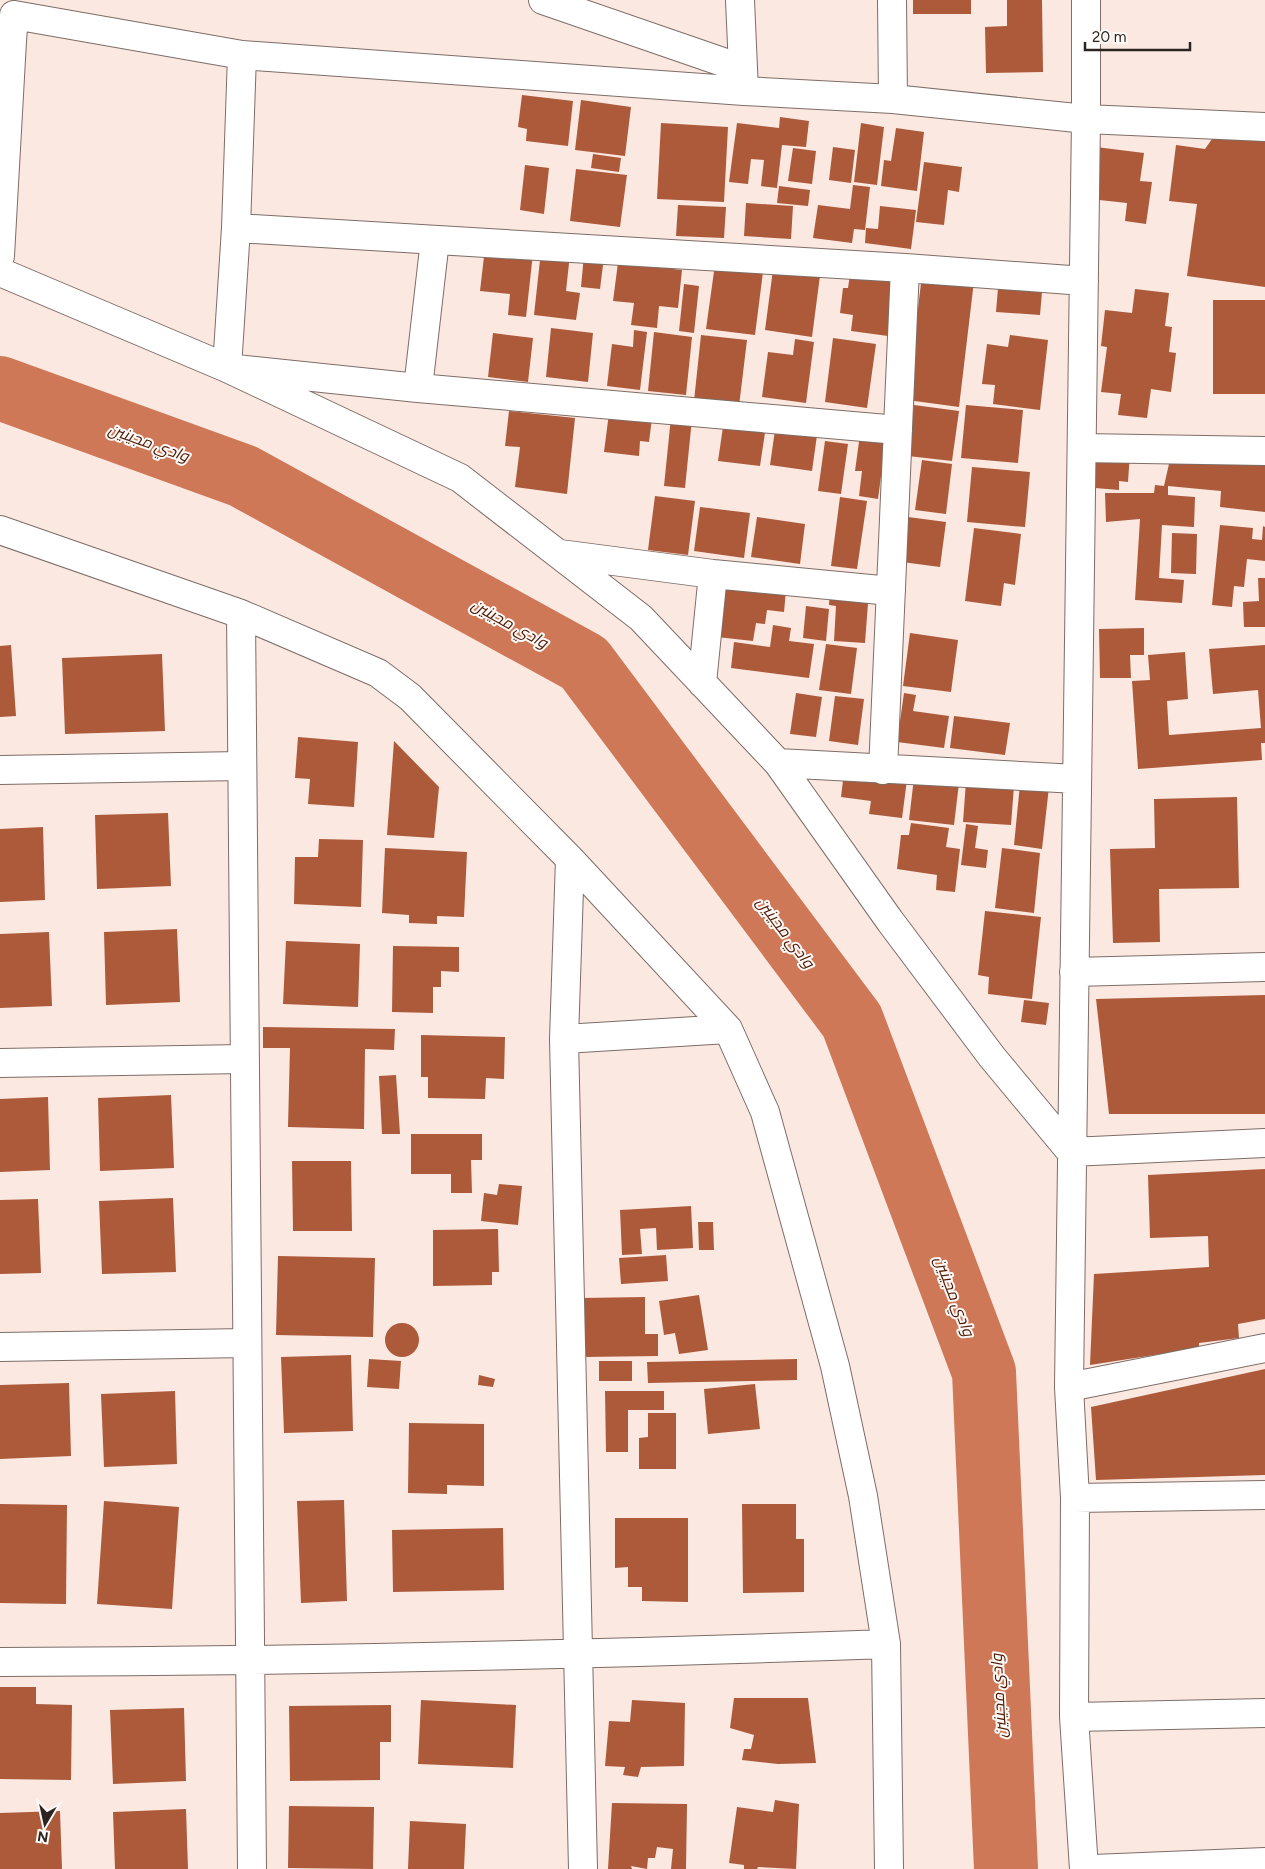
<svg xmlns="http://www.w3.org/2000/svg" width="1265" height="1869" font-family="Figtree,Cairo,sans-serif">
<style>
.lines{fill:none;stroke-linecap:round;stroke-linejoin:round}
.river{stroke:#ce7858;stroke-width:64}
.building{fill:#ac5a3a}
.minor-casing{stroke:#7d6d67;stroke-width:30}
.minor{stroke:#fff;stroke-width:28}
.labels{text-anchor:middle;stroke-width:4;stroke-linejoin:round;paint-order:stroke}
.water-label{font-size:16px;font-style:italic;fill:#4d1700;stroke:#fcf9f7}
</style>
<rect width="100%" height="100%" fill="#fbe8e1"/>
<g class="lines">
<path class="river" d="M 0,388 L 243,476 L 584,663 L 852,1021 L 984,1372 L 1006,1869"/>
</g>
<path class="building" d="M 913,0 L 971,0 L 971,14 L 913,14 Z
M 1007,0 L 1042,0 L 1043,72 L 986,73 L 985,27 L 1007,26 Z
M 522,95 L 573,101 L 568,146 L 526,141 L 527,129 L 518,127 Z
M 581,100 L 631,107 L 625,156 L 575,150 Z
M 780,117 L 809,121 L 806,147 L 782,145 L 777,188 L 761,186 L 764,160 L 751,159 L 748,184 L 729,182 L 737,123 L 779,128 Z
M 661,123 L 728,127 L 724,202 L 657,199 Z
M 861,123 L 884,127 L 877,185 L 854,182 Z
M 896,128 L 924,132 L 917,191 L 881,186 L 884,160 L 891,161 Z
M 1212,139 L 1265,139 L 1265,287 L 1187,276 L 1197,204 L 1169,201 L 1176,145 L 1205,149 Z
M 833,147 L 855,150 L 851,183 L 829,180 Z
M 1096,147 L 1144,153 L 1140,181 L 1152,182 L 1146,224 L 1125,221 L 1127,203 L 1090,199 Z
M 793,148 L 816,151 L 812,184 L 788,181 Z
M 593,154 L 621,158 L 619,172 L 591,168 Z
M 924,162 L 962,167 L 959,192 L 948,190 L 944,225 L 916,222 Z
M 525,165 L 549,168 L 544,214 L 520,210 Z
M 576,169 L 627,175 L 620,227 L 570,221 Z
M 853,185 L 870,187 L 865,230 L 854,229 L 852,243 L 813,238 L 818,205 L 850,209 Z
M 779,186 L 810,190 L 808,206 L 777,203 Z
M 746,203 L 793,206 L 791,239 L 744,236 Z
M 678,205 L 726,207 L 724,238 L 676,236 Z
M 880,206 L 916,210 L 911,249 L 865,243 L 866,228 L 878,229 Z
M 485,248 L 533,253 L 526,317 L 508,315 L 510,294 L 480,291 Z
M 541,251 L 570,254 L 566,291 L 580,293 L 576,320 L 534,315 Z
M 584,255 L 604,257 L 600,289 L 581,287 Z
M 619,255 L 674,261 L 673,269 L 682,270 L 678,308 L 659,306 L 657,328 L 631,325 L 634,303 L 613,301 Z
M 716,257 L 764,264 L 755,335 L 706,329 Z
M 774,262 L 821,268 L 812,337 L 765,330 Z
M 851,268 L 896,273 L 888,336 L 851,331 L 853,315 L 840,313 L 843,288 L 848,288 Z
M 922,275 L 974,281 L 959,407 L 907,400 Z
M 999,276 L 1043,280 L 1040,315 L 996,312 Z
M 684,284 L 699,286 L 694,333 L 679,331 Z
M 1135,289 L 1169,293 L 1165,326 L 1172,327 L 1169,352 L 1176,353 L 1171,392 L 1151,389 L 1147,418 L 1118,415 L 1121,394 L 1101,392 L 1107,347 L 1101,346 L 1105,310 L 1132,313 Z
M 1213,300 L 1265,300 L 1265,394 L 1213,394 Z
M 551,328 L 593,333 L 588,382 L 546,377 Z
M 634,330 L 647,332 L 640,390 L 607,386 L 612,344 L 633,347 Z
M 654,332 L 692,337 L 686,395 L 648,391 Z
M 493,333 L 533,338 L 528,382 L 488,377 Z
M 701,335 L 747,340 L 739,406 L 694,401 Z
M 1010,335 L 1048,340 L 1040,410 L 993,404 L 995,385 L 982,384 L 987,344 L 1008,347 Z
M 833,338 L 876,344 L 867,408 L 825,402 Z
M 795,339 L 814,342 L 806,403 L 762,397 L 768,352 L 793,355 Z
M 914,405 L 959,411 L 952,461 L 908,456 Z
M 966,405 L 1023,410 L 1018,463 L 961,458 Z
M 509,411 L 575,418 L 567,494 L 515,487 L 520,447 L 505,446 Z
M 609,413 L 652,418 L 649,442 L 640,441 L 639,456 L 604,452 Z
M 671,417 L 692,419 L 685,488 L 664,486 Z
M 724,420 L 766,426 L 760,466 L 718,461 Z
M 776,423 L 818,428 L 812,471 L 770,465 Z
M 861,427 L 887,431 L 878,499 L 859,496 L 862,471 L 855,471 Z
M 825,441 L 848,444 L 841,494 L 818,491 Z
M 1085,449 L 1130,452 L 1128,482 L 1119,481 L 1119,490 L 1083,487 Z
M 1171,455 L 1265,457 L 1265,512 L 1220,507 L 1221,491 L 1168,486 L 1168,495 L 1195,497 L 1194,527 L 1162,525 L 1159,578 L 1184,580 L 1182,603 L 1135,600 L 1140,519 L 1106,522 L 1105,493 L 1154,493 L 1155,485 L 1164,486 Z
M 922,460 L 952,464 L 946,514 L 915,510 Z
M 972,467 L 1030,472 L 1025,527 L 967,522 Z
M 655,496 L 695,501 L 688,555 L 648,550 Z
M 840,497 L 867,501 L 857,569 L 831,566 Z
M 700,507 L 750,513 L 744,558 L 694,551 Z
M 757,517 L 805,524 L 800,564 L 751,557 Z
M 908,517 L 946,522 L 940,567 L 902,562 Z
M 1220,525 L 1253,528 L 1252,539 L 1262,540 L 1263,526 L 1265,527 L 1265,561 L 1247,559 L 1244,587 L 1234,586 L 1232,607 L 1212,605 Z
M 974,528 L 1021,534 L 1015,585 L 1004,583 L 1001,606 L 965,601 Z
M 1172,533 L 1197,534 L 1196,574 L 1171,573 Z
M 1258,578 L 1265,578 L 1265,627 L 1244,627 L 1243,602 L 1259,601 Z
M 723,584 L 786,590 L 784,612 L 767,610 L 765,624 L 756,623 L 753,641 L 717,637 Z
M 830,588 L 869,590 L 865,643 L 834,641 L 836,606 L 829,605 Z
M 806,606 L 829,609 L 826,641 L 803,638 Z
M 773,625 L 791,628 L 789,641 L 814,644 L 809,678 L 731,668 L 734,642 L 770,647 Z
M 1144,628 L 1144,655 L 1130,655 L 1131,678 L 1100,678 L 1099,629 Z
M 910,633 L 958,640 L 951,692 L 903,686 Z
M 826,644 L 857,648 L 851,694 L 819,690 Z
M 11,645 L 16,716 L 0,717 L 0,646 Z
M 1265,645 L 1265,743 L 1261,743 L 1262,760 L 1138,769 L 1132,681 L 1150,680 L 1148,655 L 1185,652 L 1188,699 L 1167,701 L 1169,735 L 1261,728 L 1258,690 L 1213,694 L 1209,649 Z
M 162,654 L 165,731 L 65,734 L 62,658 Z
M 796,693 L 822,697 L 816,737 L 790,734 Z
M 904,693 L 916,695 L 913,711 L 949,716 L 944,748 L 897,742 Z
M 835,696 L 864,699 L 858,745 L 829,741 Z
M 954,716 L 1010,723 L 1005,755 L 950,748 Z
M 298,737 L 358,742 L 354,807 L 308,804 L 310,779 L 295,778 Z
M 394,741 L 439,787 L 434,838 L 387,835 Z
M 844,772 L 907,780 L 902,818 L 869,814 L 871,801 L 841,797 Z
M 914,778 L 959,783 L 954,825 L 909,820 Z
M 966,782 L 1014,786 L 1011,825 L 963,822 Z
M 1020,784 L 1049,787 L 1042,849 L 1014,845 Z
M 1237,797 L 1239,888 L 1159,889 L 1160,942 L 1113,943 L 1110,849 L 1155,848 L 1154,799 Z
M 168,813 L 171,886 L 97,889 L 95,815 Z
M 911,823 L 949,828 L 946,847 L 960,849 L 955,892 L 936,890 L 937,875 L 897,869 L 901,835 L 909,835 Z
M 966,824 L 978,826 L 975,848 L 988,850 L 986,868 L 961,865 Z
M 43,827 L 45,900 L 0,902 L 0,829 Z
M 319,839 L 363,840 L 361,907 L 294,904 L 295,857 L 318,857 Z
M 385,848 L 467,852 L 464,917 L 437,916 L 437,924 L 409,923 L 409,915 L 382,913 Z
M 1002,848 L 1040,853 L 1034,913 L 995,908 Z
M 985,911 L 1041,917 L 1032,999 L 988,994 L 989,977 L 978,975 Z
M 177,929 L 180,1002 L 106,1005 L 104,932 Z
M 49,932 L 52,1006 L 0,1008 L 0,934 Z
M 286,941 L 360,944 L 358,1007 L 283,1004 Z
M 393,946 L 459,947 L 459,972 L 441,971 L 441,987 L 433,987 L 433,1013 L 392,1012 Z
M 1265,995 L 1265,1114 L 1109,1114 L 1096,999 Z
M 1024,1000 L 1049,1003 L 1046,1025 L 1021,1022 Z
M 263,1027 L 395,1029 L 394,1050 L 365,1049 L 364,1129 L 288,1127 L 290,1048 L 263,1048 Z
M 421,1035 L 505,1037 L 504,1079 L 486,1078 L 485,1099 L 428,1098 L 428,1077 L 421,1077 Z
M 396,1075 L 400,1134 L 382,1134 L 379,1076 Z
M 171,1095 L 174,1168 L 100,1171 L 98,1098 Z
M 48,1097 L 50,1170 L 0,1172 L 0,1099 Z
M 411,1134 L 482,1134 L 482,1160 L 471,1160 L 472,1193 L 451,1193 L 451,1174 L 411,1174 Z
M 292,1161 L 351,1161 L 352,1231 L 293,1231 Z
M 1265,1169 L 1265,1319 L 1238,1324 L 1239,1338 L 1199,1343 L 1199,1348 L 1090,1365 L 1094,1274 L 1209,1267 L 1208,1236 L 1150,1238 L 1148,1175 Z
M 499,1184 L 522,1186 L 518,1225 L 481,1221 L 484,1193 L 497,1195 Z
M 173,1198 L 176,1272 L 102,1274 L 99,1201 Z
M 38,1199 L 41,1273 L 0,1274 L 0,1200 Z
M 691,1206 L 693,1248 L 657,1250 L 656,1228 L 640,1229 L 642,1254 L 622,1255 L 620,1210 Z
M 698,1222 L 713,1222 L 714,1250 L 699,1250 Z
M 498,1229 L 499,1272 L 492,1272 L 492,1285 L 433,1286 L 433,1230 Z
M 666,1255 L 668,1281 L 621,1284 L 619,1258 Z
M 278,1256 L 375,1258 L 373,1337 L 276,1335 Z
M 699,1295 L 708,1350 L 679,1354 L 675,1333 L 664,1335 L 659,1301 Z
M 645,1297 L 645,1334 L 658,1334 L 658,1356 L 583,1357 L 582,1298 Z
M385 1340a17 17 0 1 1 34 0a17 17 0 1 1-34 0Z
M 351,1355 L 353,1431 L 284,1433 L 281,1357 Z
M 369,1359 L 401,1361 L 399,1389 L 367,1387 Z
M 797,1359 L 797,1380 L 648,1383 L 647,1362 Z
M 599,1361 L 632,1361 L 632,1381 L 599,1381 Z
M 1265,1369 L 1265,1475 L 1096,1480 L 1091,1407 Z
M 479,1375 L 495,1379 L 493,1387 L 478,1385 Z
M 69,1383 L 71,1456 L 0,1459 L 0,1385 Z
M 755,1384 L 760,1429 L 708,1434 L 704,1389 Z
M 175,1391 L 177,1464 L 104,1467 L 101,1394 Z
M 605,1391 L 664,1391 L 664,1410 L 628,1410 L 628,1452 L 606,1452 Z
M 648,1413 L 676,1413 L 676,1469 L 639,1469 L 639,1438 L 648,1437 Z
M 409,1423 L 484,1424 L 484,1486 L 447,1485 L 447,1494 L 408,1493 Z
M 344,1500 L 347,1601 L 301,1603 L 297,1501 Z
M 104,1501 L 179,1507 L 172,1609 L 97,1604 Z
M 0,1504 L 67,1505 L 66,1604 L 0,1603 Z
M 742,1504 L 796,1504 L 796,1539 L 804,1539 L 804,1592 L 743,1593 Z
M 615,1518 L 688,1518 L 688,1602 L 642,1601 L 642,1587 L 628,1587 L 628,1567 L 615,1568 Z
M 503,1528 L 504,1590 L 393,1592 L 392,1530 Z
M 0,1687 L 36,1687 L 36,1704 L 72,1705 L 71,1780 L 0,1779 Z
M 734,1698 L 808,1698 L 816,1763 L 778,1764 L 742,1760 L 744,1749 L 751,1749 L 754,1735 L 730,1728 Z
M 421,1700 L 516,1705 L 513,1768 L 418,1764 Z
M 632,1700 L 685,1703 L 684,1766 L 641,1767 L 638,1777 L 623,1775 L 625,1767 L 605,1766 L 609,1721 L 630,1722 Z
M 391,1705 L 391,1742 L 380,1742 L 380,1780 L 290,1781 L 289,1706 Z
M 184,1708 L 186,1781 L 113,1784 L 110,1710 Z
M 775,1800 L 799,1804 L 796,1869 L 758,1867 L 757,1869 L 744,1869 L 744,1865 L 729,1863 L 737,1807 L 773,1812 Z
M 612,1803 L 687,1804 L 686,1869 L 671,1869 L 673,1849 L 657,1847 L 655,1858 L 648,1858 L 647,1869 L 631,1866 L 632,1869 L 608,1869 Z
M 289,1806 L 374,1807 L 373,1869 L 288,1868 Z
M 186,1809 L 188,1869 L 115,1869 L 113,1812 Z
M 60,1811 L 62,1869 L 0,1869 L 0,1813 Z
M 410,1821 L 466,1824 L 464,1869 L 408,1869 Z"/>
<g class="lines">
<g class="minor-casing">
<path id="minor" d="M 543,0 L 743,69
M 892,0 L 893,99
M 0,40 L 12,41 L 14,15 L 242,55 L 744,91 L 740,0
M 242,55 L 236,228 L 227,368 L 418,388 L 898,430
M 744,91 L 893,99 L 1086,119 L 1265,127
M 236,228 L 905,268 L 1084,281
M 0,256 L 12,41
M 0,272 L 227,368 L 460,478 L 641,618 L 778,763 L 890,921 L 992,1057 L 1071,1152
M 418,388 L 435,240
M 1082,448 L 1265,451
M 0,530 L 241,614 L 378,673 L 410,697 L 570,859 L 728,1029 L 765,1112 L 835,1366 L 863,1496 L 886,1644 L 889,1869
M 560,554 L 713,574 L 891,591
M 241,614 L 252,1869
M 702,683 L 713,574
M 778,763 L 1077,779
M 0,770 L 242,766
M 883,770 L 905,268
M 570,859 L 564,1039 L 583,1869
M 1074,972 L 1265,967
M 564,1039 L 728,1029
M 0,1063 L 244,1059
M 1071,1152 L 1265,1143
M 0,1347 L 247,1343
M 1069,1387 L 1265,1348
M 1075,1498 L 1265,1495
M 0,1662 C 295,1661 590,1655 886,1644
M 1074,1717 L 1265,1713
M 1084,1869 L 1074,1717 L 1075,1498 L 1069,1387 L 1086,119 L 1086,0
M 1093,1869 L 1265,1862"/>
</g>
<use href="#minor" class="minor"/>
</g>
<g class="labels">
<g class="water-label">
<text transform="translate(149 442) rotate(20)" y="6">وادي مجينين</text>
<text transform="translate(510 623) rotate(29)" y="6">وادي مجينين</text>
<text transform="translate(786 932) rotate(53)" y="6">وادي مجينين</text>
<text transform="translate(955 1296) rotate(69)" y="6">وادي مجينين</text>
<text transform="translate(998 1696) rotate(-93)" y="6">وادي مجينين</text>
</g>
</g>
<g transform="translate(45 1824) rotate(189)" stroke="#fcf9f7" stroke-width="4" paint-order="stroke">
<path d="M0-4L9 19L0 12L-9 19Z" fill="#2b2421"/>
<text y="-8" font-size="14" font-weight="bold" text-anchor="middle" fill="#2b2421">N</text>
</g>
<path d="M1085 42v8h105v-8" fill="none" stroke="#2b2421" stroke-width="2.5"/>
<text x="1092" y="42" font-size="15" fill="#2b2421" stroke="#fcf9f7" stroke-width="4" paint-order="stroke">20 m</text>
</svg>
